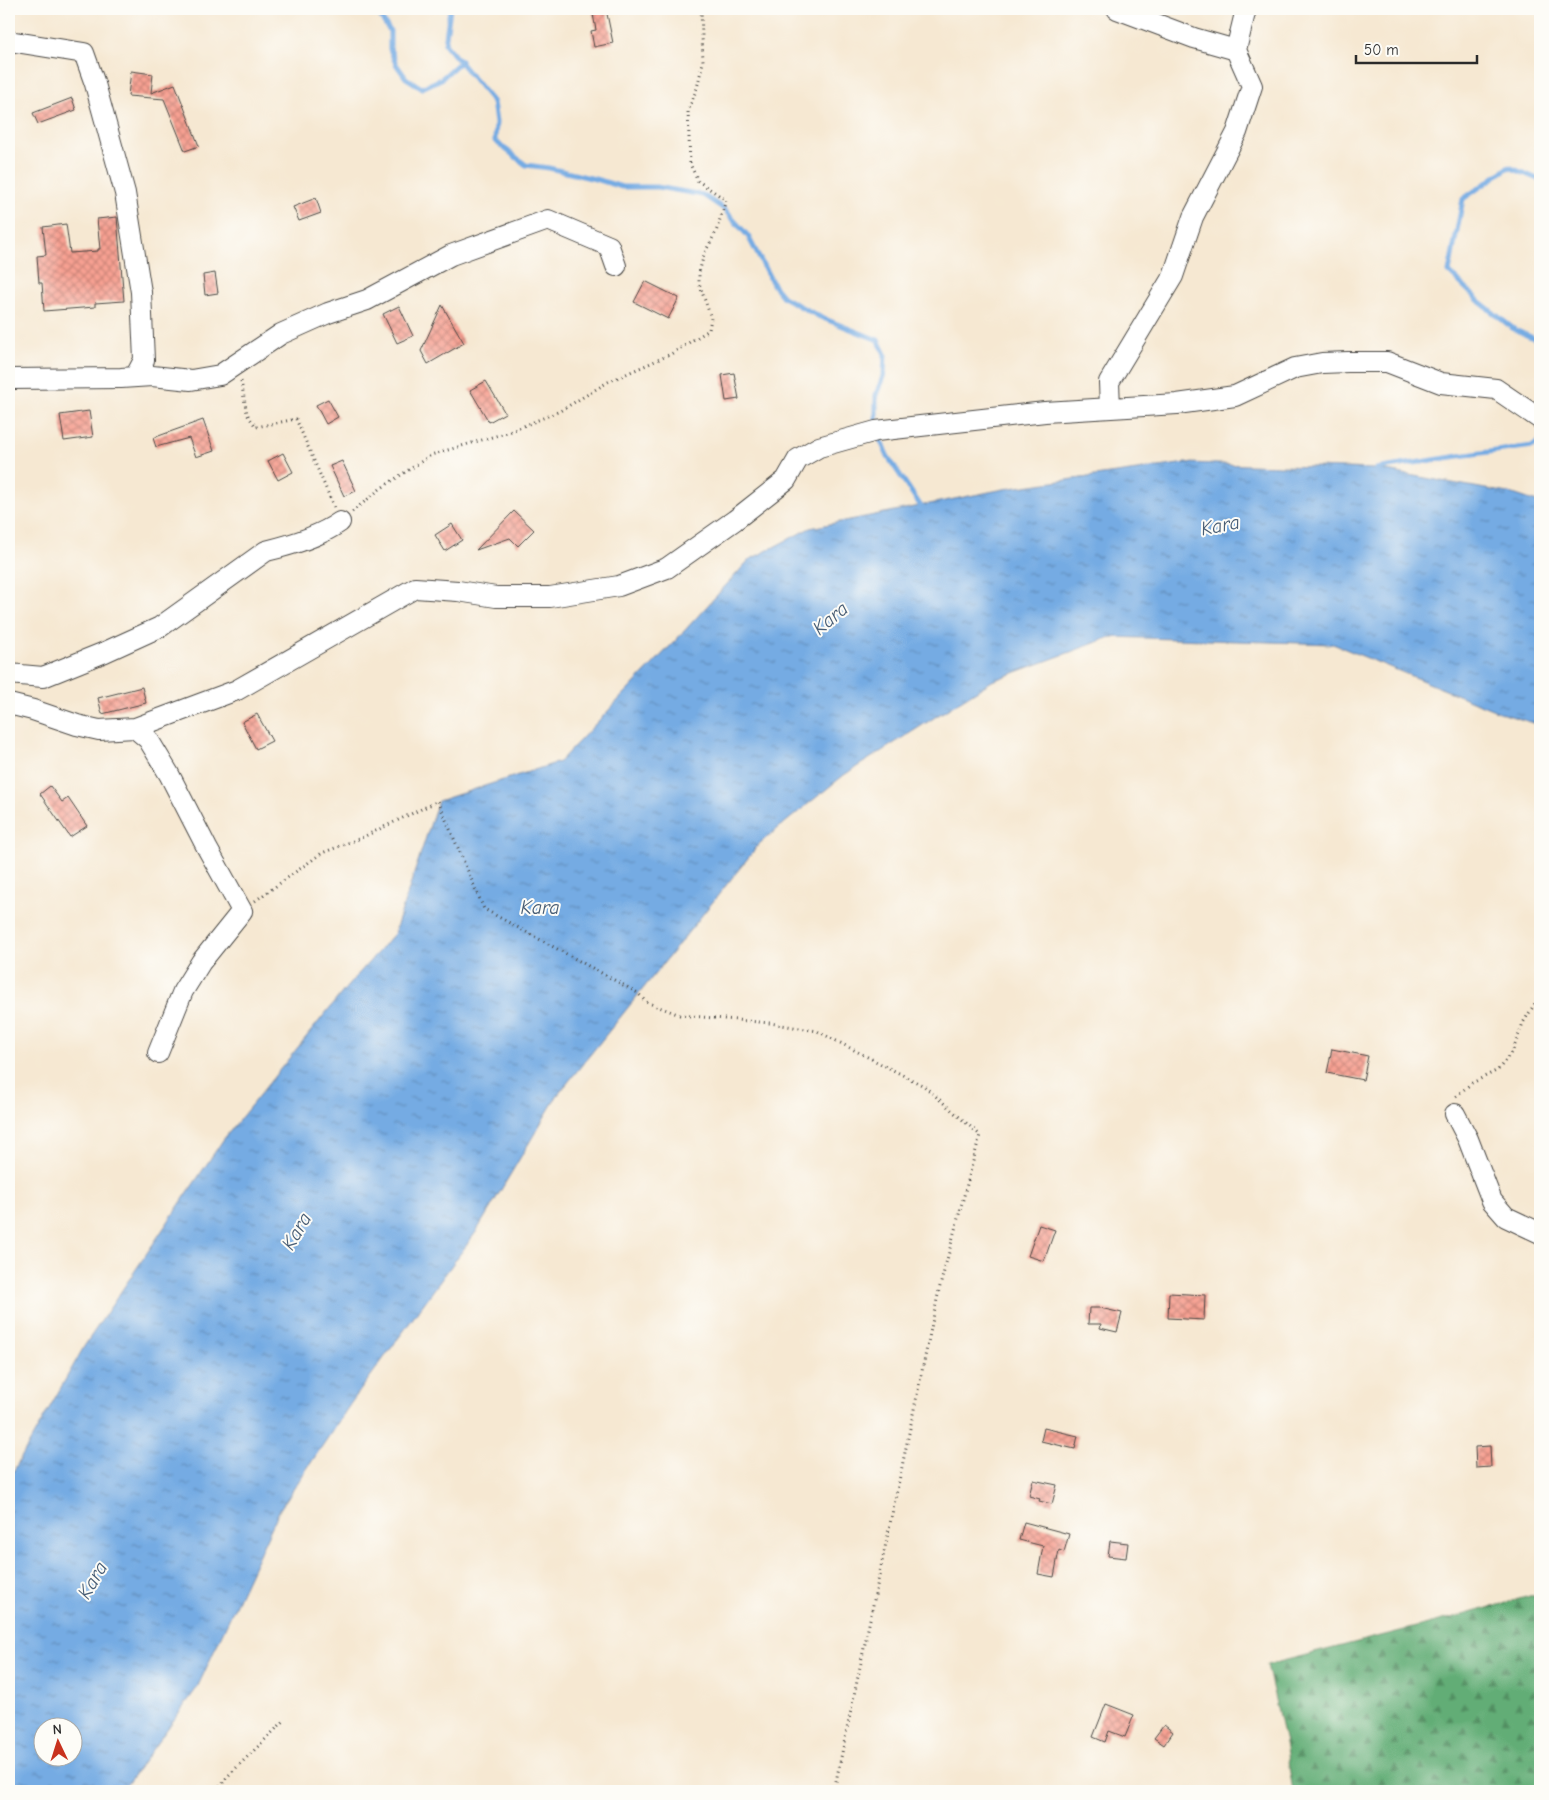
<svg xmlns="http://www.w3.org/2000/svg" width="1549" height="1800" font-family="'Comic Neue',sans-serif">
<style>
.forest{fill:url(#forest-firs);stroke:#466c50}
.water{fill:url(#water-ripples);stroke:#506b87;fill-rule:evenodd}
.lines{fill:none;stroke-linecap:round;stroke-linejoin:round}
.stream{stroke:#75abe3;stroke-width:5}
.building{fill:url(#building-cross-hatch)}
.minor-casing{stroke:#494744;stroke-width:22}
.path{stroke:#494744;stroke-width:3;stroke-dasharray:1 4;stroke-linecap:butt}
.minor{stroke:#fff;stroke-width:20}
.labels{text-anchor:middle;stroke-width:4;stroke-linejoin:round;paint-order:stroke}
.water-label{font-size:20px;font-style:italic;fill:#495e75;stroke:#fdfcf7}
</style>
<defs>
<pattern id="forest-firs" width="22" height="20" patternUnits="userSpaceOnUse" patternTransform="scale(1.25)"><rect width="22" height="20" fill="#62ad76"/><path d="M5 1l3.5 6h-7zM16 11l3.5 6h-7z" fill="#518d61"/></pattern>
<pattern id="water-ripples" width="26" height="14" patternUnits="userSpaceOnUse" patternTransform="scale(1.25)"><rect width="26" height="14" fill="#75abe3"/><path d="M2 4q2-2 4 0t4 0M15 11q2-2 4 0t4 0" fill="none" stroke="#608bb8"/></pattern>
<pattern id="building-cross-hatch" width="8" height="8" patternUnits="userSpaceOnUse" patternTransform="scale(1.25)"><rect width="8" height="8" fill="#f7a092"/><path d="M0 0l8 8M0 8l8-8" fill="none" stroke="#c88377"/></pattern>
</defs>
<rect width="100%" height="100%" fill="#fdfcf7"/>
<filter id="ink" filterUnits="userSpaceOnUse"><feTurbulence type="fractalNoise" baseFrequency=".02" numOctaves="2"/><feDisplacementMap in="SourceGraphic" scale="10" xChannelSelector="R" yChannelSelector="G"/><feConvolveMatrix kernelMatrix="1 2 1 2 8 2 1 2 1" color-interpolation-filters="sRGB"/></filter>
<filter id="wash" filterUnits="userSpaceOnUse"><feTurbulence type="fractalNoise" baseFrequency=".0096" numOctaves="4" result="noise"/><feDisplacementMap in="SourceGraphic" scale="20" xChannelSelector="R" yChannelSelector="G"/><feGaussianBlur stdDeviation="1.12" result="paint"/><feColorMatrix in="noise" values="0 0 0 0 0 0 0 0 0 0 0 0 0 0 0 0 0 1.4 0 .05"/><feComposite in="paint" operator="in"/></filter>
<g filter="url(#wash)">
<rect width="100%" height="100%" fill="#f6e8d2"/>
<path class="forest" d="M 1540,1593 L 1540,1791 L 1293,1791 L 1285,1743 L 1267,1665 L 1459,1616 Z"/>
<path class="water" d="M 1186,463 L 1376,469 L 1513,494 L 1540,503 L 1540,725 L 1504,714 L 1333,644 L 1111,637 L 992,681 L 844,775 L 760,843 L 557,1096 L 476,1232 L 351,1403 L 280,1509 L 197,1688 L 122,1791 L 9,1791 L 9,1479 L 85,1345 L 223,1140 L 345,989 L 394,934 L 438,801 L 559,762 L 676,640 L 749,560 L 810,528 L 1004,489 ZM 42,1728 L 72,1728 L 72,1758 L 42,1758 Z"/>
<g class="lines">
<path class="stream" d="M 375,9 L 390,31 L 390,49 L 396,64 L 406,78 L 422,88 L 441,79 L 461,61
M 450,9 L 445,44 L 493,102 L 496,122 L 495,141 L 526,165 L 549,168 L 599,180 L 622,187 L 657,187 L 703,195 L 724,209 L 748,236 L 774,286 L 783,297 L 820,317 L 878,340 L 885,354 L 884,374 L 876,395 L 876,427
M 1540,180 L 1509,167 L 1463,199 L 1449,272 L 1480,302 L 1515,330 L 1540,341
M 878,435 L 888,457 L 924,511
M 1376,469 L 1459,456 L 1533,446 L 1540,441"/>
</g>
<g id="blocks">
<path class="building" d="M 592,9 L 606,9 L 613,43 L 594,47 L 591,31 L 596,30 Z
M 131,71 L 153,74 L 151,93 L 175,84 L 199,146 L 185,151 L 164,99 L 128,96 Z
M 72,98 L 76,110 L 38,124 L 33,113 Z
M 316,198 L 321,213 L 299,221 L 293,207 Z
M 117,217 L 124,301 L 95,303 L 95,307 L 44,311 L 42,283 L 39,283 L 37,256 L 46,255 L 43,227 L 66,224 L 70,253 L 98,251 L 98,249 L 100,249 L 97,219 Z
M 215,273 L 218,293 L 205,295 L 203,275 Z
M 645,281 L 679,298 L 668,319 L 634,302 Z
M 442,305 L 464,343 L 428,364 L 421,351 Z
M 399,306 L 413,336 L 397,343 L 383,314 Z
M 734,373 L 739,399 L 726,401 L 722,375 Z
M 486,381 L 505,413 L 489,422 L 470,390 Z
M 328,399 L 338,417 L 326,424 L 316,405 Z
M 89,411 L 93,437 L 64,441 L 60,415 Z
M 203,420 L 214,451 L 196,457 L 189,438 L 156,447 L 153,438 Z
M 283,453 L 293,472 L 278,480 L 268,461 Z
M 342,461 L 356,491 L 344,496 L 330,466 Z
M 514,511 L 534,530 L 518,546 L 510,538 L 476,550 Z
M 452,524 L 462,540 L 445,551 L 435,535 Z
M 142,687 L 146,703 L 102,714 L 98,698 Z
M 257,714 L 272,741 L 256,749 L 242,722 Z
M 50,786 L 62,802 L 68,798 L 87,826 L 70,837 L 40,794 Z
M 1332,1049 L 1368,1056 L 1363,1080 L 1327,1073 Z
M 1039,1225 L 1055,1230 L 1044,1261 L 1028,1256 Z
M 1169,1293 L 1205,1295 L 1204,1320 L 1168,1318 Z
M 1089,1308 L 1100,1308 L 1122,1313 L 1117,1332 L 1100,1328 L 1101,1324 L 1088,1324 Z
M 1044,1428 L 1078,1436 L 1075,1449 L 1041,1441 Z
M 1490,1446 L 1491,1467 L 1476,1468 L 1475,1447 Z
M 1033,1480 L 1057,1485 L 1052,1504 L 1039,1501 L 1040,1499 L 1029,1496 Z
M 1024,1522 L 1069,1534 L 1064,1552 L 1059,1550 L 1054,1577 L 1038,1574 L 1043,1546 L 1019,1540 Z
M 1110,1541 L 1128,1543 L 1126,1558 L 1108,1556 Z
M 1106,1704 L 1134,1715 L 1125,1737 L 1109,1731 L 1105,1742 L 1093,1737 Z
M 1164,1725 L 1173,1732 L 1164,1745 L 1154,1738 Z"/>
</g>
</g>
<g filter="url(#ink)">
<use href="#blocks" fill-opacity="0" stroke="#494744" stroke-width="1"/>
<g class="lines">
<g class="minor-casing">
<path id="minor" d="M 1117,9 L 1194,38 L 1236,50
M 9,41 L 84,53 L 95,84 L 125,193 L 141,292 L 144,360 L 135,377
M 9,379 L 121,378 L 152,376 L 191,380 L 220,375 L 281,334 L 328,313 L 367,300 L 451,255 L 548,220 L 609,246 L 616,266
M 1110,408 L 1109,382 L 1173,276 L 1193,217 L 1237,132 L 1252,86 L 1236,50 L 1246,9
M 9,674 L 43,677 L 105,652 L 160,627 L 266,551 C 291,545 319,537 340,522
M 9,704 L 33,710 L 77,725 L 99,730 L 135,728 L 237,690 L 415,588 L 458,591 L 496,597 L 550,597 L 619,586 L 667,568 L 735,520 L 786,480 L 798,459 L 819,447 L 876,431 L 1045,412 L 1177,404 L 1235,396 L 1295,368 L 1322,363 L 1348,362 L 1387,362 L 1441,383 L 1496,389 L 1540,419
M 135,728 L 148,739 L 169,774 L 207,848 L 242,911 L 201,962 L 183,991 L 158,1053
M 1455,1114 L 1468,1139 L 1492,1201 L 1506,1217 L 1540,1233"/>
</g>
<path class="path" d="M 241,381 L 247,414 L 256,427 L 296,419 L 334,507
M 352,512 L 380,489 L 431,455 L 509,432 L 560,411 L 608,382 L 671,354 L 709,330 L 711,318 L 699,283 L 699,273 L 704,254 L 716,232 L 726,200 L 698,181 L 690,164 L 688,111 L 697,88 L 703,62 L 701,9
M 255,901 L 322,853 L 361,838 L 438,801 L 484,909 L 638,993 L 646,1002 L 680,1015 L 770,1023 L 817,1031 L 924,1086 L 980,1135 L 939,1290 L 834,1791
M 1456,1096 L 1472,1083 L 1498,1070 L 1513,1050 L 1523,1023 L 1540,995
M 217,1791 L 227,1777 L 286,1719"/>
<use href="#minor" class="minor"/>
</g>
</g>
<g class="labels">
<g class="water-label">
<text transform="translate(1220 525) rotate(-11)" y="7">Kara</text>
<text transform="translate(830 618) rotate(-40)" y="7">Kara</text>
<text x="540" y="914">Kara</text>
<text transform="translate(296 1231) rotate(-60)" y="7">Kara</text>
<text transform="translate(92 1580) rotate(-60)" y="7">Kara</text>
</g>
</g>
<rect width="1549" height="1800" fill="none" stroke="#fdfcf7" stroke-width="30"/>
<g transform="translate(58 1742) rotate(356)"><circle r="24" fill="#fdfcf7" stroke="#a9a8a5"/>
<path d="M0-4L9 19L0 12L-9 19Z" fill="#c8321e"/>
<text y="-8" font-size="14" font-weight="bold" text-anchor="middle" fill="#2b2b2b">N</text>
</g>
<path d="M1356 55v8h121v-8" fill="none" stroke="#2b2b2b" stroke-width="2.5"/>
<text x="1364" y="55" font-size="15" fill="#2b2b2b" stroke="#fdfcf7" stroke-width="4" paint-order="stroke">50 m</text>
</svg>
